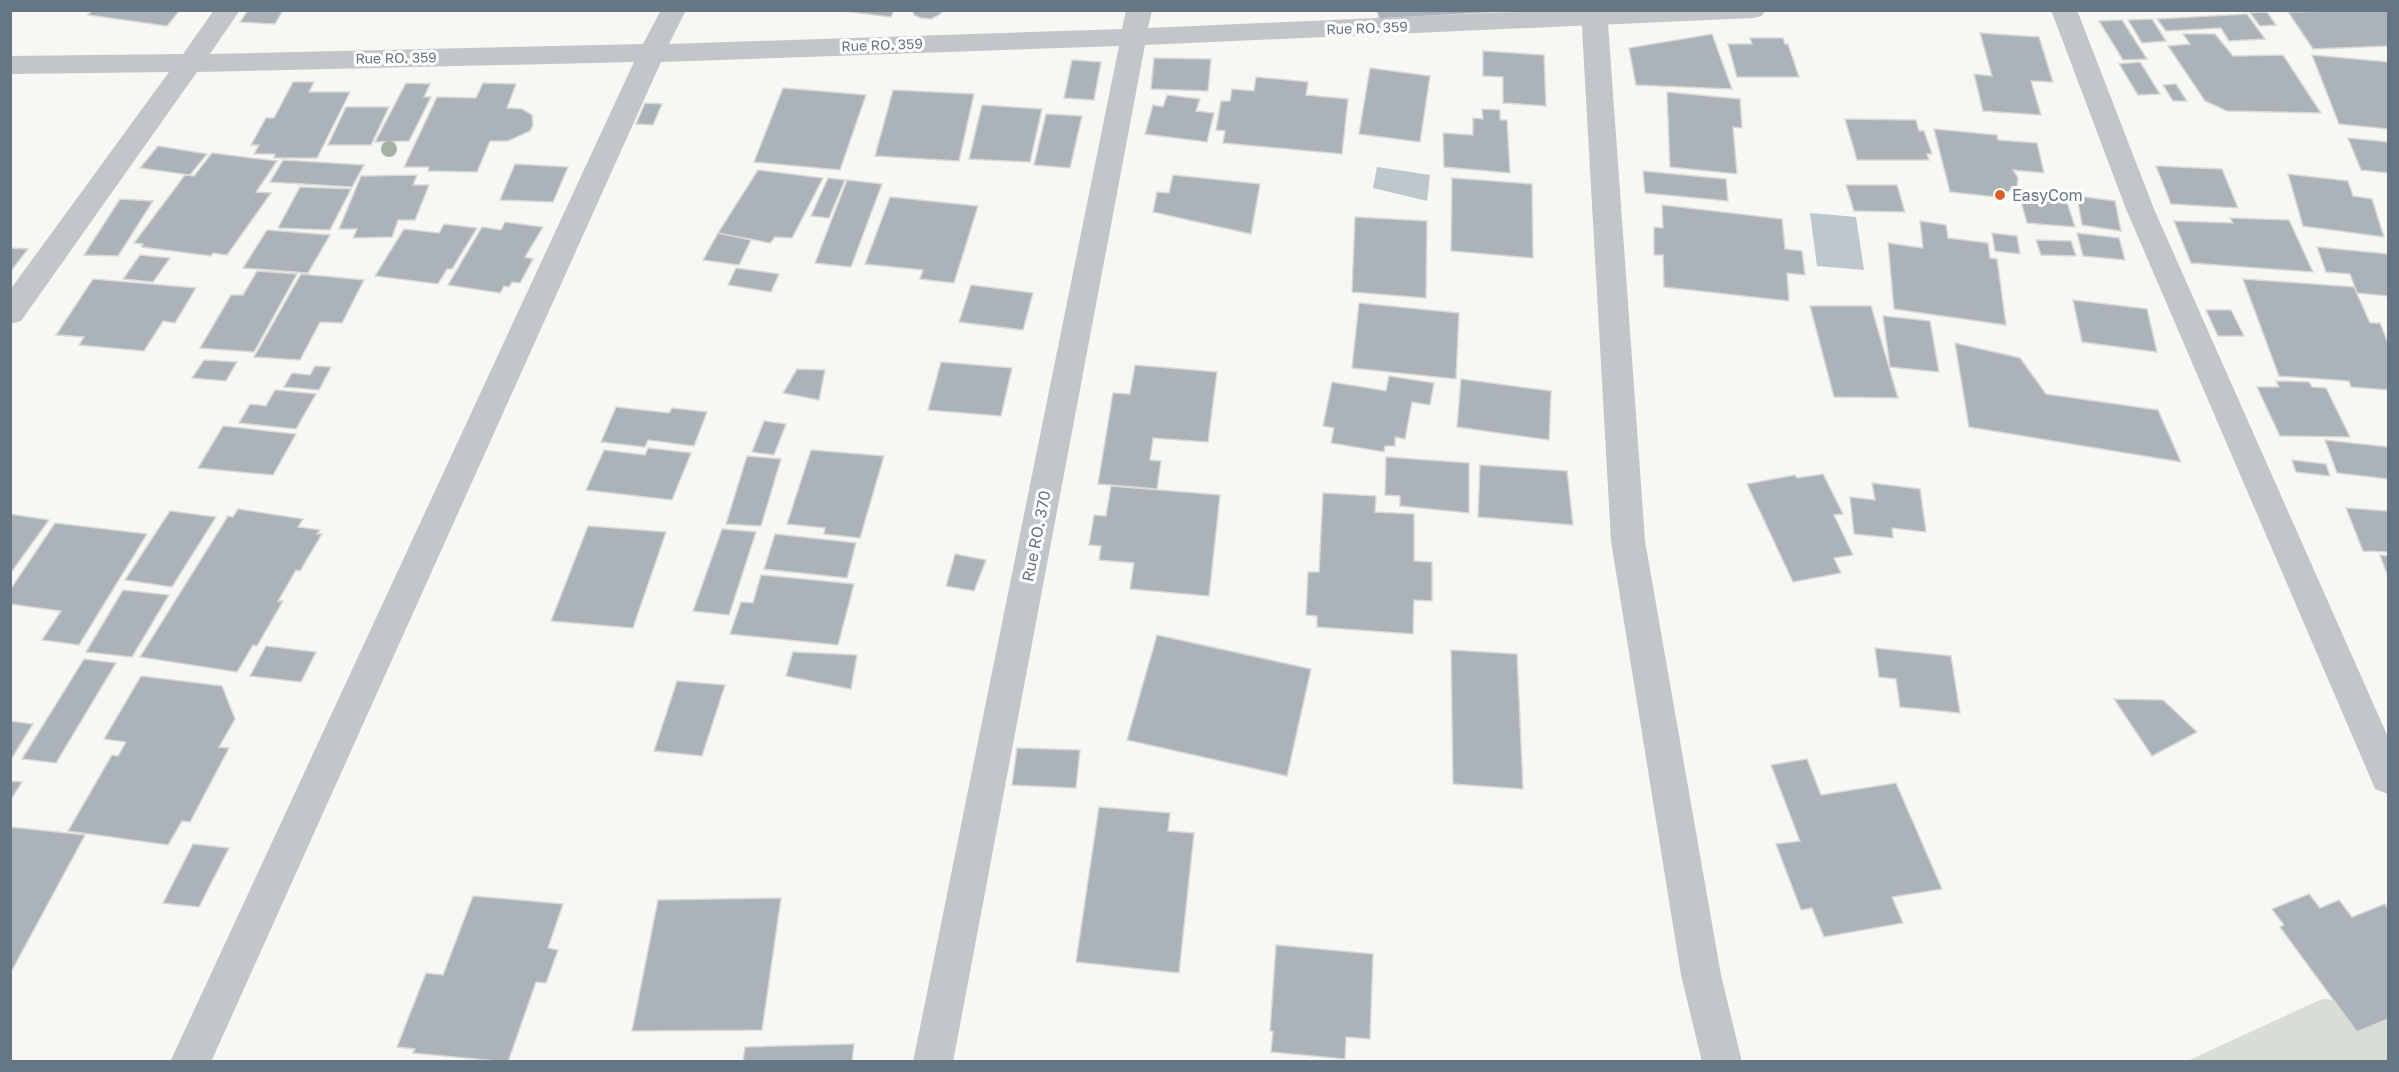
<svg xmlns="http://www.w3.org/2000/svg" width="2399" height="1072" font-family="'Golos Text',sans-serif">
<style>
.green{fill:#d8ded5}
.water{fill:#bdc7cc}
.building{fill:#abb3b8;stroke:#d8d8d6;stroke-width:1.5}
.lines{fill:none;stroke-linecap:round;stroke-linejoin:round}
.minor{fill:#c2c6c9;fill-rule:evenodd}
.tertiary{fill:#c2c6c9;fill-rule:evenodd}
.tree{fill:#a7b1a3}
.poi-dot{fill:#e05d2a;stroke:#fff;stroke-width:2}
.labels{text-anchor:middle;stroke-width:6;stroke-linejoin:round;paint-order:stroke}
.far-street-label{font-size:14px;fill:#667684;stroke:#fff}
.poi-label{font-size:16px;fill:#667684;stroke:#fff;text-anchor:start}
.street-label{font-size:16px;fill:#667684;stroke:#fff}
</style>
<rect width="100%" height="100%" fill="#f7f7f4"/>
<path class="green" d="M 2322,999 L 2388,1003 L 2388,1061 L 2185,1062 Z"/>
<path class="water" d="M 1377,167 L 1430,175 L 1427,201 L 1373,188 Z
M 1810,213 L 1856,217 L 1864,270 L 1817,266 Z"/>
<path class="building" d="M 92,10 L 180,10 L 167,26 L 88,15 Z
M 248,10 L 283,10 L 275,24 L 240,22 Z
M 834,10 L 894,10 L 891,17 Z
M 912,10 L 944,10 L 939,15 L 931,19 L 921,18 L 914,15 Z
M 1377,10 L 1534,10 L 1379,19 Z
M 2388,10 L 2388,46 L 2313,49 L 2288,12 Z
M 2267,12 L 2276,25 L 2260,26 L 2250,13 Z
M 2247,14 L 2265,39 L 2229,41 L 2221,28 L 2166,31 L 2157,19 Z
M 2152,19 L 2166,41 L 2142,43 L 2128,20 Z
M 2122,20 L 2147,59 L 2123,60 L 2099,21 Z
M 1980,33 L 2039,37 L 2053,82 L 2031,81 L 2041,115 L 1983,111 L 1974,74 L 1992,76 Z
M 1712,34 L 1732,89 L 1636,85 L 1629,48 Z
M 2183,34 L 2215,34 L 2233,56 L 2283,55 L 2321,113 L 2227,111 L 2205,101 L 2168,46 L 2190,44 Z
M 1750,38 L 1783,38 L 1785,44 L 1788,44 L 1799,77 L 1737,77 L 1728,44 L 1752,44 Z
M 1483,51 L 1544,55 L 1546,106 L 1503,103 L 1503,77 L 1483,76 Z
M 2312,55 L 2388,62 L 2388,129 L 2339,124 Z
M 1154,58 L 1211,59 L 1208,91 L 1151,89 Z
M 1072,60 L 1101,62 L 1094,100 L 1064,98 Z
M 2140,62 L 2160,94 L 2138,95 L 2119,64 Z
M 1370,68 L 1430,76 L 1420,142 L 1359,134 Z
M 1256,77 L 1308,82 L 1306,95 L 1348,99 L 1342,154 L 1223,143 L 1225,131 L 1216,130 L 1221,101 L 1230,101 L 1232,89 L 1254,91 Z
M 293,82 L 314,82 L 309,92 L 350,92 L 317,158 L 274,158 L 275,154 L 254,154 L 259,145 L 251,145 L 266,118 L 274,118 Z
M 406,83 L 430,84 L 424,97 L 431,97 L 409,141 L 375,142 Z
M 483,83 L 516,84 L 507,108 L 522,109 L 532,115 L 533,125 L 530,131 L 508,141 L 490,141 L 477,172 L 428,171 L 429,167 L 404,167 L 437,97 L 476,98 Z
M 2176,84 L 2187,101 L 2173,101 L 2163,85 Z
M 783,88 L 866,95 L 840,170 L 754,162 Z
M 893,90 L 974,94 L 959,161 L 875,156 Z
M 1667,92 L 1740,99 L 1742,128 L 1733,127 L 1737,174 L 1670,167 Z
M 1167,95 L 1200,99 L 1196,111 L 1214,113 L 1207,142 L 1145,134 L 1153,105 L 1163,107 Z
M 645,103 L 662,104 L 653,125 L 636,124 Z
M 982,105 L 1042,109 L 1030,162 L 969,159 Z
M 346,107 L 389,107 L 371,145 L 328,145 Z
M 1482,109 L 1500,110 L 1500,120 L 1507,120 L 1510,173 L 1444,167 L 1443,133 L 1473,135 L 1473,118 L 1483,119 Z
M 1046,114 L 1082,116 L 1070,168 L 1034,165 Z
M 1845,119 L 1916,120 L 1919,131 L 1924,131 L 1932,154 L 1927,154 L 1929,160 L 1857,160 Z
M 1934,129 L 1997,135 L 1998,140 L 2037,143 L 2044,173 L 2013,170 L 2018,178 L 2017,187 L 2007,192 L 1995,191 L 1996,197 L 1950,192 Z
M 2348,138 L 2388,142 L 2388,173 L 2361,170 Z
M 158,146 L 207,154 L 190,175 L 140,168 Z
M 212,153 L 277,161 L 256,192 L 271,193 L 227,255 L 213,253 L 211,256 L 142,247 L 143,244 L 134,243 L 185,175 L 194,176 Z
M 283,160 L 364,165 L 352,187 L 270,182 Z
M 515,164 L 568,167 L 553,202 L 500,200 Z
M 2156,166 L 2222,169 L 2238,208 L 2171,204 Z
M 758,170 L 823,178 L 792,238 L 775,237 L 770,243 L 718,233 Z
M 1643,171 L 1726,179 L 1728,201 L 1645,193 Z
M 2288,174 L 2348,181 L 2353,196 L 2372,199 L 2384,237 L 2303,226 Z
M 417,175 L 413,185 L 429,185 L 415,220 L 398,220 L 392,237 L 353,238 L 357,229 L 339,229 L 361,176 Z
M 1173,175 L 1260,184 L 1251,234 L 1153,212 L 1157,192 L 1169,193 Z
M 828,178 L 845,180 L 829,218 L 811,216 Z
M 1452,178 L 1532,184 L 1533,258 L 1451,251 Z
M 847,180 L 882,184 L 851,267 L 815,263 Z
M 1846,185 L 1897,185 L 1905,212 L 1854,211 Z
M 300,187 L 351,189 L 330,230 L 278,228 Z
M 2077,196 L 2115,201 L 2121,231 L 2082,225 Z
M 890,197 L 978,206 L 954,283 L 920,279 L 923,270 L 865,264 Z
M 2020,198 L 2067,202 L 2075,227 L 2027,223 Z
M 120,199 L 153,201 L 118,256 L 84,255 Z
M 1662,205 L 1782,219 L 1785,249 L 1802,251 L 1805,275 L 1787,273 L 1789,301 L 1664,287 L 1663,255 L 1654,255 L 1654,227 L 1663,228 Z
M 1355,217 L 1427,221 L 1426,298 L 1352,292 Z
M 2230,218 L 2289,220 L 2313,272 L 2191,263 L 2174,221 L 2233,223 Z
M 1920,221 L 1946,225 L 1948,238 L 1988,243 L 1990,258 L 1997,259 L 2006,325 L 1894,309 L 1888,243 L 1923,248 Z
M 505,222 L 543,227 L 525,257 L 533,259 L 520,283 L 512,282 L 509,287 L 504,286 L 500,293 L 448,285 L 482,227 L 501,230 Z
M 444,224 L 477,228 L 452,269 L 447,269 L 438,284 L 375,276 L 404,229 L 439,233 Z
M 267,230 L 330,235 L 308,273 L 243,268 Z
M 718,233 L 751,240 L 739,265 L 703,260 Z
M 1992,233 L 2017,236 L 2020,254 L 1995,251 Z
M 2077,233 L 2119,238 L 2125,260 L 2083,256 Z
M 2036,240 L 2071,241 L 2076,256 L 2041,255 Z
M 2317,247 L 2388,254 L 2388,296 L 2357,293 L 2350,274 L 2326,272 Z
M 10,248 L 28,249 L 10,272 Z
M 140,255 L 170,258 L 153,282 L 123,279 Z
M 736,268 L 779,274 L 771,292 L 728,285 Z
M 257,271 L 297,274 L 254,352 L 200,348 L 231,295 L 243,295 Z
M 301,274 L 364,280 L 342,323 L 320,322 L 300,360 L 254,357 Z
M 93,279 L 196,288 L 175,323 L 163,321 L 144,351 L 79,345 L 84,337 L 56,335 Z
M 2243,279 L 2354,287 L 2370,323 L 2380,323 L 2388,343 L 2388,390 L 2351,387 L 2349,381 L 2279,376 Z
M 971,285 L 1033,293 L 1023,330 L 959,322 Z
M 2073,300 L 2147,309 L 2157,352 L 2082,342 Z
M 1359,303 L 1459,313 L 1456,379 L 1352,368 Z
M 1810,306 L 1871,306 L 1898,398 L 1834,397 Z
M 2206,310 L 2231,310 L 2244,336 L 2218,336 Z
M 1883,316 L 1930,321 L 1939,372 L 1890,367 Z
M 1955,343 L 2020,358 L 2046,394 L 2158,410 L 2181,462 L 1969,427 Z
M 204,360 L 237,362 L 226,381 L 192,378 Z
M 941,362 L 1012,368 L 1001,416 L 928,410 Z
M 1135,365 L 1217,372 L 1208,442 L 1153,438 L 1150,460 L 1161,461 L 1157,489 L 1098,484 L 1113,393 L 1130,394 Z
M 315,366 L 331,367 L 319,390 L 284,387 L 292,373 L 310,375 Z
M 797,369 L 825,370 L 819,400 L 783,393 Z
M 1389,376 L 1434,383 L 1430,405 L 1412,402 L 1405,439 L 1395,437 L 1395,446 L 1385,446 L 1384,452 L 1331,443 L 1334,428 L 1323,426 L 1332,382 L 1386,391 Z
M 1461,379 L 1551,391 L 1549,440 L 1457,427 Z
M 2276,381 L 2309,382 L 2312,387 L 2326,388 L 2350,437 L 2280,436 L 2257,387 L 2279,387 Z
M 275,390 L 316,394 L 296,429 L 239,423 L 250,404 L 266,406 Z
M 616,407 L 669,413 L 672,408 L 707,412 L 694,446 L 648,440 L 645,447 L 601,442 Z
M 764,421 L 786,424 L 774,455 L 752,452 Z
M 223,426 L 296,434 L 273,475 L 198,468 Z
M 2325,440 L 2388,447 L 2388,479 L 2337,473 Z
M 648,448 L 691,453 L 672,500 L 586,490 L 604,450 L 645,455 Z
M 811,450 L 884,456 L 860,538 L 824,534 L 825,528 L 787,524 Z
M 747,456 L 781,459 L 761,526 L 726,524 Z
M 1386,457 L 1469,463 L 1469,513 L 1400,506 L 1400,496 L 1385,495 Z
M 2292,460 L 2326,464 L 2330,476 L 2296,472 Z
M 1480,465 L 1567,471 L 1573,525 L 1478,517 Z
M 1823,474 L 1843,514 L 1834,515 L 1853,555 L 1834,558 L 1841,573 L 1793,582 L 1747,484 L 1795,475 L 1797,478 Z
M 1872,483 L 1920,489 L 1926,532 L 1892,528 L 1893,538 L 1854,534 L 1850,497 L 1875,500 Z
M 1111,486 L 1220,495 L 1209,596 L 1130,589 L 1134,563 L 1099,560 L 1101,546 L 1089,545 L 1094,515 L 1106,516 Z
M 1323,493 L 1376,496 L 1375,512 L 1414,514 L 1414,561 L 1432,562 L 1432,601 L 1414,600 L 1413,634 L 1317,627 L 1317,616 L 1306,615 L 1308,572 L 1319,572 Z
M 2346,508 L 2388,511 L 2388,552 L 2363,551 Z
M 238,509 L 303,519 L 298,527 L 320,530 L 317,534 L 322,534 L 300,571 L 296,570 L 278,601 L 283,601 L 257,646 L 253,645 L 237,672 L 140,657 L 228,516 L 233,517 Z
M 170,511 L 216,517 L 172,587 L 125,580 Z
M 10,514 L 49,520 L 10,574 Z
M 55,523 L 147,534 L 79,645 L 42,640 L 61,611 L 10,604 L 10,590 Z
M 588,526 L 666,532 L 633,628 L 551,621 Z
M 722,529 L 756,532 L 729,615 L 693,611 Z
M 775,534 L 856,543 L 847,578 L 764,569 Z
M 955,554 L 986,560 L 974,591 L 946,586 Z
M 2380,555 L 2388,556 L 2388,577 Z
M 761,575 L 854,584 L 838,645 L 730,634 L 741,602 L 753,603 Z
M 123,590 L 169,595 L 132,657 L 86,652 Z
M 1157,635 L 1311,669 L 1287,776 L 1127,740 Z
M 266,646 L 316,652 L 301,682 L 250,676 Z
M 1875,648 L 1951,656 L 1960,713 L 1900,707 L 1896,679 L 1879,677 Z
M 1451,650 L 1517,654 L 1523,789 L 1453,784 Z
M 793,652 L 857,655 L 851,689 L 786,676 Z
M 84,659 L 116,663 L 56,763 L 22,759 Z
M 141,676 L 222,686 L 235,719 L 219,747 L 229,748 L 190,822 L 182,821 L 168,845 L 68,831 L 112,755 L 118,756 L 126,742 L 104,739 Z
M 677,681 L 725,685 L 702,756 L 654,751 Z
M 2114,699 L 2163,700 L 2197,732 L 2152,756 Z
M 10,721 L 33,724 L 10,761 Z
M 1017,748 L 1080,750 L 1076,788 L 1012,785 Z
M 1807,759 L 1821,795 L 1896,783 L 1942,889 L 1892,897 L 1903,923 L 1824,937 L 1812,908 L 1801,910 L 1776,844 L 1800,841 L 1771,765 Z
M 10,781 L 22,782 L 10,801 Z
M 1099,807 L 1170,813 L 1168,831 L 1194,833 L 1179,973 L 1076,962 Z
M 10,827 L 85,835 L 11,972 L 10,972 Z
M 193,844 L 229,848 L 199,907 L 163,903 Z
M 2309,894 L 2320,908 L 2339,900 L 2352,917 L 2385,904 L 2388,909 L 2388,1019 L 2357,1032 L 2280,927 L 2284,925 L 2272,909 Z
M 473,896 L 563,904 L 548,948 L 558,950 L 546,983 L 536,982 L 508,1062 L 413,1053 L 415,1049 L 397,1047 L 426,973 L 443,975 Z
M 781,898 L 762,1030 L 632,1031 L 658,900 Z
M 1276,945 L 1373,954 L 1370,1039 L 1346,1037 L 1345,1059 L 1271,1052 L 1273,1031 L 1270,1031 Z
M 854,1044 L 852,1062 L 743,1062 L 745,1047 Z"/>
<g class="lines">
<path class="minor" d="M 214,10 L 240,10 L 210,54 L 643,44 L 661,10 L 686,10 L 669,44 L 1122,29 L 1126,10 L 1152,10 L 1148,28 L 1560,10 L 1765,10 L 1762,16 L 1753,18 L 1145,45 L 953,1062 L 913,1062 L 1119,46 L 661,62 L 211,1062 L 170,1062 L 634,62 L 197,72 L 21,321 L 10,324 L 10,290 L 169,72 L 10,74 L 10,56 L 183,54 Z
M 2051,10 L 2077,10 L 2154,209 L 2388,737 L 2388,794 L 2375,789 L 2370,777 L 2126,209 Z"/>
<path class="tertiary" d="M 1581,10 L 1607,10 L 1645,541 L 1721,975 L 1742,1062 L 1702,1062 L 1681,975 L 1611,541 Z"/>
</g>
<circle class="tree" cx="389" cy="149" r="8"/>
<circle class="poi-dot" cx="2000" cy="195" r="6"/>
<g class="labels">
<g class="far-street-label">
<text transform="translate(1367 28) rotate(-2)" y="5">Rue RO. 359</text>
<text transform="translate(882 45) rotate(-2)" y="5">Rue RO. 359</text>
<text transform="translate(396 58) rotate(-1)" y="5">Rue RO. 359</text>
</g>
<g class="poi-label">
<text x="2012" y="201">EasyCom</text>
</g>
<g class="street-label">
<text transform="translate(1036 536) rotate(-79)" y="6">Rue RO. 370</text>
</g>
</g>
<rect width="2399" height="1072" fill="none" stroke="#667684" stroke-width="24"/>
</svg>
